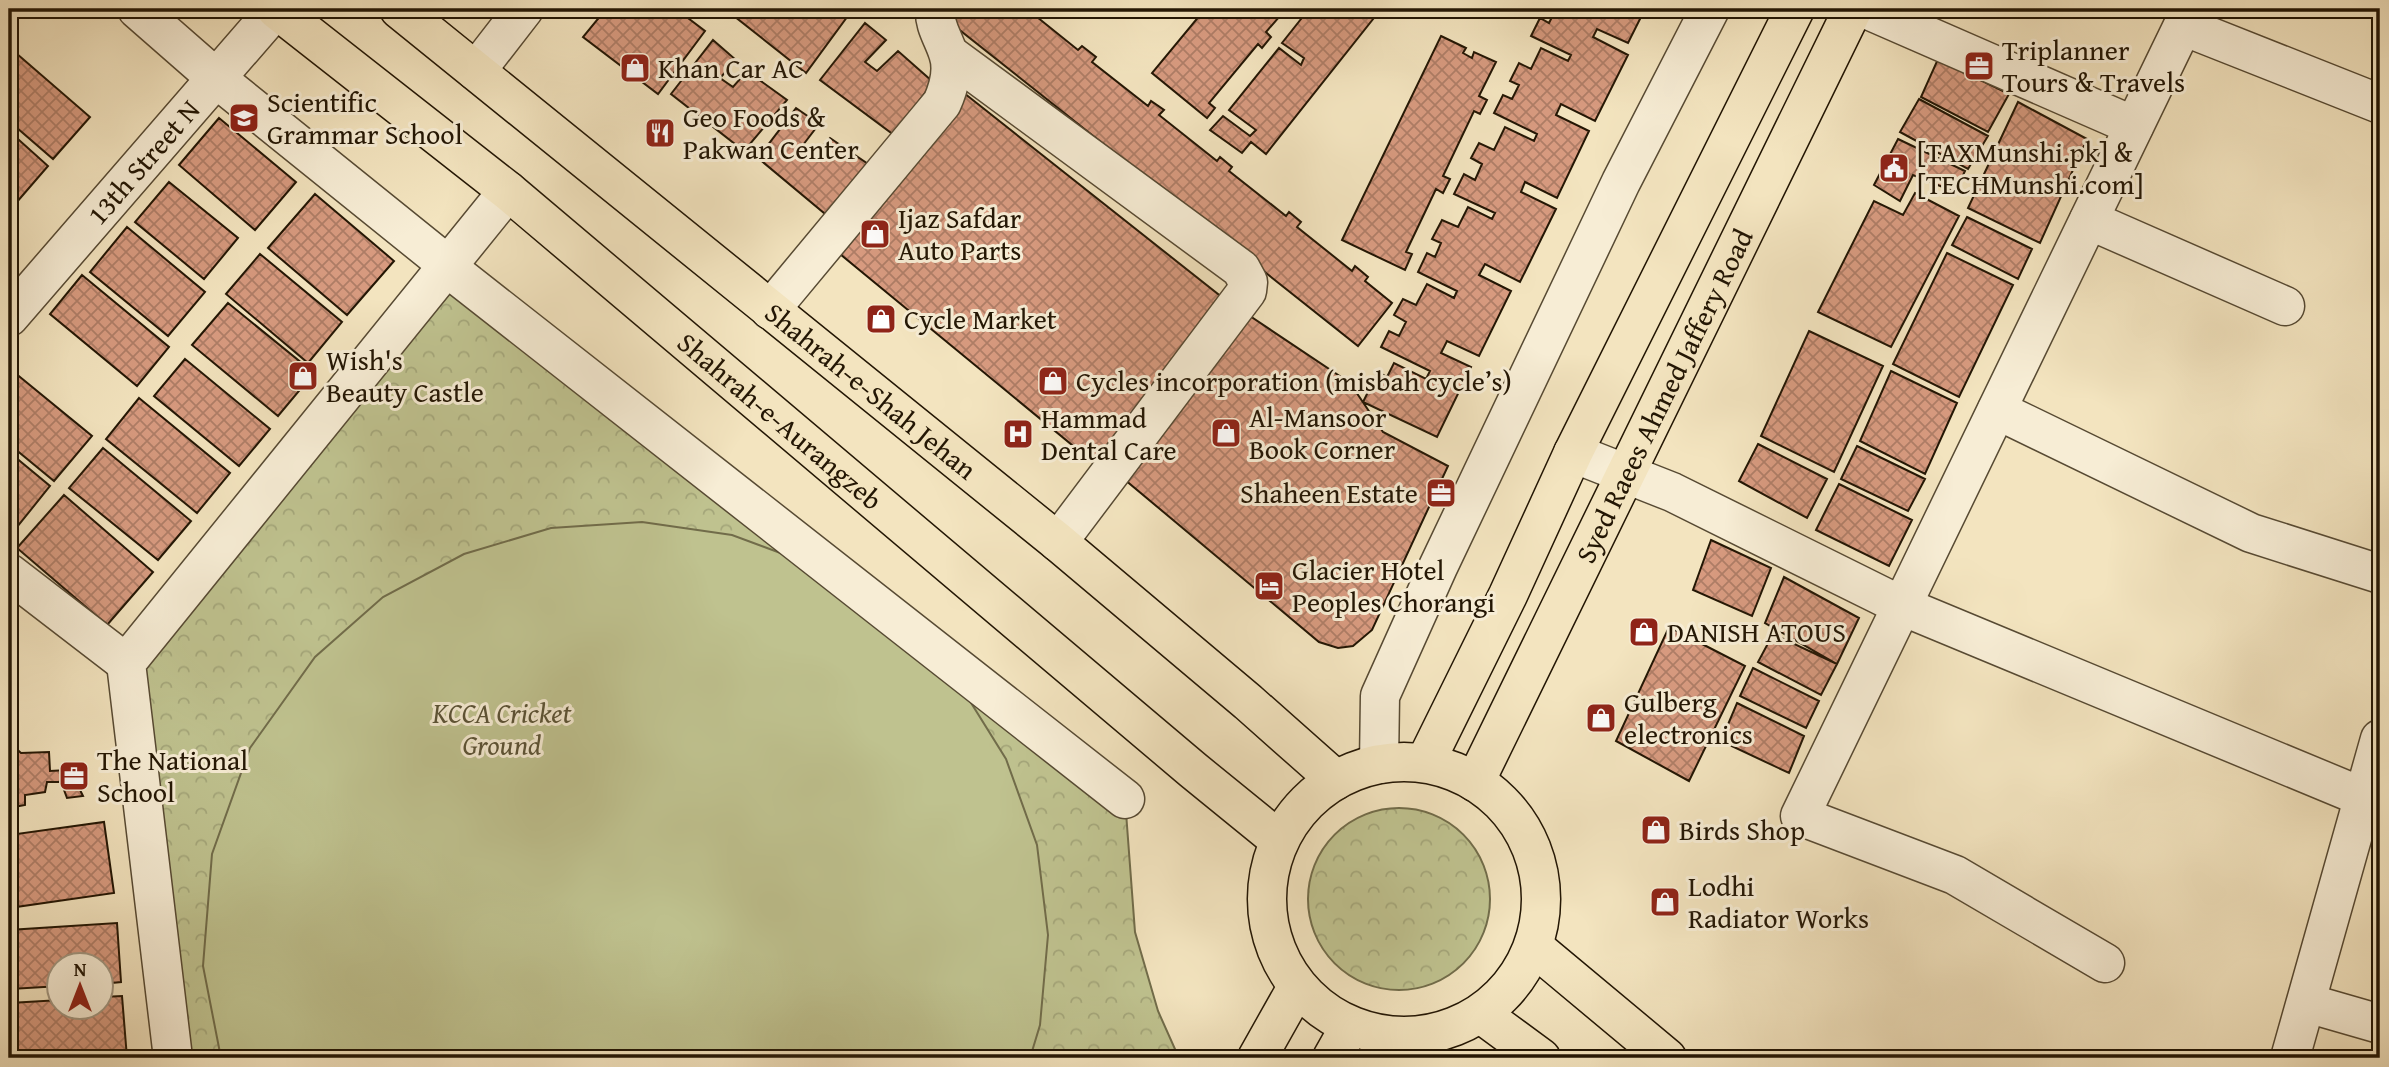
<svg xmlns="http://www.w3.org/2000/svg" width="2389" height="1067" font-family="'Gentium Book Plus',serif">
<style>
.forest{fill:url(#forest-crowns);stroke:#716c4a;stroke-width:2}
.garden{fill:#bfc28f;stroke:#716c4a;stroke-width:2}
.building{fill:url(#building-cross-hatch);stroke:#231604;stroke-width:2}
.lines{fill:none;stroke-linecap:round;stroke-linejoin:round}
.minor-casing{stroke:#574a33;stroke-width:41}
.major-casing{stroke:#231604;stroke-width:41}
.minor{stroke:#f7edd5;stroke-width:38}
.major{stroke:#f3e4bf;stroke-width:38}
.labels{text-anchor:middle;stroke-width:6;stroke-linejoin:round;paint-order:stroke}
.poi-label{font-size:28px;fill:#231604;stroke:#f7edd5;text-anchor:start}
.street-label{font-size:28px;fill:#231604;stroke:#f7edd5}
.park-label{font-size:28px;font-style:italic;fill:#5a5235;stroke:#f7edd5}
</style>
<defs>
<pattern id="forest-crowns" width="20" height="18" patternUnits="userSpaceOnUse" patternTransform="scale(1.75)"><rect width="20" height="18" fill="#bfc28f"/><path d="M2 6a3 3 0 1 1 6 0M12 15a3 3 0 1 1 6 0" fill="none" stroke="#a4a67a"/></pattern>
<pattern id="building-cross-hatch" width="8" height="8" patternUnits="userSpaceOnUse" patternTransform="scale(1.75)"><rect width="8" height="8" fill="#d79a7f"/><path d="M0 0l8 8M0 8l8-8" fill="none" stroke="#ae7d66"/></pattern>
</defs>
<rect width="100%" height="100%" fill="#f3e4bf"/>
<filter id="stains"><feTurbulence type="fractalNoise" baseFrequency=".00286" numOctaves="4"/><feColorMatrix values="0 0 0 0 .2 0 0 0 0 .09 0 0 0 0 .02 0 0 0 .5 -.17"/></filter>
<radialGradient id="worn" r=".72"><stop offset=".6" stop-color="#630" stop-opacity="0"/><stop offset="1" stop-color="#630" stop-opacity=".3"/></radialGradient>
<path class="forest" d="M 457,275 L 1125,799 L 1135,932 L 1158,1011 L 1179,1058 L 173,1058 L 126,663 Z
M1308 899a91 91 0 1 1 182 0a91 91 0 1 1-182 0Z"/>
<path class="garden" d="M 642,522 L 732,535 L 818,567 L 958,682 L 1006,759 L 1037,845 L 1048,935 L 1040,1025 L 1030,1058 L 221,1058 L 203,966 L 212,854 L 250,748 L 315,657 L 383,597 L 464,554 L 551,528 Z"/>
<path class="building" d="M 606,9 L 676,9 L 705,31 L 658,94 L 583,37 Z
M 740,9 L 844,9 L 850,13 L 806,73 L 734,16 Z
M 956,9 L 1027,9 L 1078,50 L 1082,46 L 1096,57 L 1092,62 L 1148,106 L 1151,101 L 1164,110 L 1159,115 L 1217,161 L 1220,157 L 1232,167 L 1229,171 L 1286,216 L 1289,212 L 1301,222 L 1297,227 L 1352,271 L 1355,266 L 1368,277 L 1365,281 L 1392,303 L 1358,346 L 947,20 Z
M 1205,9 L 1286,9 L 1266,32 L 1271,37 L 1262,48 L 1258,44 L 1209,103 L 1215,108 L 1207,118 L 1152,73 Z
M 1309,9 L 1381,9 L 1266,154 L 1251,142 L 1242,153 L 1210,130 L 1223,116 L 1250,136 L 1256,130 L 1229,110 L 1279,48 L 1301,65 L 1304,58 L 1282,43 Z
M 1556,9 L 1645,9 L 1628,43 L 1597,29 L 1593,37 L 1628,55 L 1595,121 L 1561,104 L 1556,115 L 1589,131 L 1557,198 L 1525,182 L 1521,192 L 1556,209 L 1520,282 L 1485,264 L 1479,275 L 1511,291 L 1479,356 L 1447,341 L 1441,353 L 1471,367 L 1437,437 L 1363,402 L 1378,372 L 1387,377 L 1394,363 L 1426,379 L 1430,371 L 1381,347 L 1389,331 L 1399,336 L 1406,322 L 1394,315 L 1403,299 L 1416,305 L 1427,284 L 1454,298 L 1457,291 L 1418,272 L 1427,253 L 1435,257 L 1441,243 L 1432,239 L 1442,220 L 1458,227 L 1468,207 L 1492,219 L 1495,213 L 1454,194 L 1464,174 L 1475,180 L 1482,164 L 1471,158 L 1479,143 L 1494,150 L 1505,127 L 1534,141 L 1537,134 L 1494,113 L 1503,95 L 1512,99 L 1519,85 L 1510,81 L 1519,63 L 1531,69 L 1541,48 L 1568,61 L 1571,55 L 1531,36 L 1540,18 L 1549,23 Z
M 865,23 L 886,40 L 865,62 L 877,71 L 898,51 L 933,82 L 894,135 L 820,80 Z
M 1441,36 L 1466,48 L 1463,53 L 1472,58 L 1474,52 L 1496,62 L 1479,96 L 1487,100 L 1480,114 L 1474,111 L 1443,176 L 1450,179 L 1443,193 L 1436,189 L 1406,252 L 1412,254 L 1405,270 L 1342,240 Z
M 713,40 L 736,60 L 720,78 L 733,87 L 747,71 L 787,100 L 744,151 L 671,94 Z
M 9,47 L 90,117 L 53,159 L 9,121 Z
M 1938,59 L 2009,94 L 1988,132 L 1921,97 Z
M 964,93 L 1228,302 L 1100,468 L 829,245 Z
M 1919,99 L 1988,136 L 1968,169 L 1900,132 Z
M 2018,102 L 2087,139 L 2040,243 L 1968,208 Z
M 796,108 L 819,124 L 803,145 L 815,155 L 830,138 L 871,166 L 830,218 L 758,158 Z
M 219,118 L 296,182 L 255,230 L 179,165 Z
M 9,131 L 48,166 L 10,210 L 9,209 Z
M 1898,139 L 1965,171 L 1955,192 L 1913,175 L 1900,201 L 1874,185 Z
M 169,182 L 238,238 L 204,279 L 135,222 Z
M 1915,193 L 1959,216 L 1891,347 L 1818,312 L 1874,201 L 1903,215 Z
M 315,194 L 394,261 L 347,315 L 268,248 Z
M 1967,217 L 2032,249 L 2018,279 L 1952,245 Z
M 127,227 L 205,292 L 168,336 L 90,272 Z
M 1947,253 L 2013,285 L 1959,397 L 1893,364 Z
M 260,254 L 342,322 L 308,363 L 226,294 Z
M 82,275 L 169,347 L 137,386 L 50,314 Z
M 228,303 L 314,373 L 278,416 L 192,345 Z
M 1241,310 L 1350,383 L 1383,432 L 1448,466 L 1372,630 L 1353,646 L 1338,648 L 1319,642 L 1118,474 Z
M 1809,331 L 1883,366 L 1834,472 L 1761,436 Z
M 185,359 L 270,429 L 239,466 L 154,396 Z
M 9,368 L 92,436 L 54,481 L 9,444 Z
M 1891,371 L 1957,403 L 1925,474 L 1860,441 Z
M 139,398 L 230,473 L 197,513 L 106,439 Z
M 1758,444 L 1827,479 L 1807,518 L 1739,481 Z
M 1857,446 L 1925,479 L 1908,511 L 1841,479 Z
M 103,448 L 191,521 L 158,560 L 69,488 Z
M 9,452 L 50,486 L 9,537 Z
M 1839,484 L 1912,520 L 1889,566 L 1816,530 Z
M 64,495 L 153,572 L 107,625 L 17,548 Z
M 1711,540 L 1771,568 L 1752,616 L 1693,590 Z
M 1784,577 L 1859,618 L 1837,664 L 1765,623 Z
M 1669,627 L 1745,666 L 1689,781 L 1616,741 Z
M 1773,634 L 1837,664 L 1821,695 L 1758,662 Z
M 1753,668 L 1819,701 L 1806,728 L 1740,696 Z
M 1737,703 L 1804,736 L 1789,773 L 1721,741 Z
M 9,742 L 21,753 L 49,752 L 50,771 L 85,769 L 83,780 L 76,782 L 83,796 L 67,798 L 61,782 L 47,782 L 45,792 L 25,795 L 25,805 L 9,808 Z
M 104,822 L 114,893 L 9,908 L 9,835 Z
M 117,923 L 121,982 L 102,984 L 102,965 L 60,965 L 60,986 L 11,989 L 9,930 Z
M 122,996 L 127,1058 L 14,1058 L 10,1003 L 60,1000 L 60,1007 L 102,1007 L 102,997 Z"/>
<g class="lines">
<g class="minor-casing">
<g id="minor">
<path d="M 137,9 L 217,79 L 449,266 L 457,275 L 1125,799"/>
<path d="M 1866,9 L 2134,126"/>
<path d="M 2183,26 L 2380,104"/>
<path d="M 949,54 L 1241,269 L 1248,282 L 1247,291 L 1058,542"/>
<path d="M 476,71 L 524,9"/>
<path d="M 2089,220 L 2285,306"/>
<path d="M 770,310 L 942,103 C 949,87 954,70 948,53 C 943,37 934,26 935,9"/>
<path id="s1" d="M 9,317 L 276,9"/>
<path d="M 1997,410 L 2251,533 L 2380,574"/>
<path d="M 1573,453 L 1672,492 L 1902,606 L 2365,798 L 2380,802"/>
<path d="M 9,573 L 126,663"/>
<path d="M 1379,764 L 1380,696 L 1438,567 L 1621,182 L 1710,9"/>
<path d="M 2105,963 L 1955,875 L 1800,816 L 2191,9"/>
<path d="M 2307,1003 L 2380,1024"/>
<path d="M 173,1058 L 126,663 L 508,191"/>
<path d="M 2290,1058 L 2380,739"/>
</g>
</g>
<g class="major-casing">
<g id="major">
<path id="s2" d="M 276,9 L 508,191 L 1193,770 L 1279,840"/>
<path id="s3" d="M 399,9 L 1058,542 L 1248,702 L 1336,780"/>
<circle cx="1404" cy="899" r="137"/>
<path d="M 1425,763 L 1508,595 L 1573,453 L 1795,9"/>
<path id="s4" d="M 1475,782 L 1853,9"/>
<path d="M 1534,947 L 1667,1058"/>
<path d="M 1481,1014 L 1541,1058"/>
<path d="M 1257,1058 L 1297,987"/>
<path d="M 1332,1058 L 1350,1026"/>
</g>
</g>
<use href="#minor" class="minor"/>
<use href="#major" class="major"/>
</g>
<defs>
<g id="office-square" transform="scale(1.575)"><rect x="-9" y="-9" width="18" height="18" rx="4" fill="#8f2418" stroke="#f7edd5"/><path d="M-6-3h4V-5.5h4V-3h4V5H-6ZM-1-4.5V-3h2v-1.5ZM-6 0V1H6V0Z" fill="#fff"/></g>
<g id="shop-square" transform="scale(1.575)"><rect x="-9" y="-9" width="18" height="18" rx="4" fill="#8f2418" stroke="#f7edd5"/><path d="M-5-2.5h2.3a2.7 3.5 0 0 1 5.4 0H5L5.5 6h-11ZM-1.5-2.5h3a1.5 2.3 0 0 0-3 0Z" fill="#fff"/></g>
<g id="school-square" transform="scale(1.575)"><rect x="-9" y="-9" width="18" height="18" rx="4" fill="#8f2418" stroke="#f7edd5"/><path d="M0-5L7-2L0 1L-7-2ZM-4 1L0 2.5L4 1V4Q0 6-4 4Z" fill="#fff"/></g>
<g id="restaurant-square" transform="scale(1.575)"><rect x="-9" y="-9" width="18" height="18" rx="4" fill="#8f2418" stroke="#f7edd5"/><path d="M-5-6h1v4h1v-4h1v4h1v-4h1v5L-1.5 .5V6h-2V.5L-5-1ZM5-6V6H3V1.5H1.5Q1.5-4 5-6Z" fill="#fff"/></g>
<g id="civic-square" transform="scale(1.575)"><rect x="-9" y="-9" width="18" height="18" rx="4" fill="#8f2418" stroke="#f7edd5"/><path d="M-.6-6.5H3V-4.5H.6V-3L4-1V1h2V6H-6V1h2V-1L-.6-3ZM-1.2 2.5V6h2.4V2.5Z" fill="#fff"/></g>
<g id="hospital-square" transform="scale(1.575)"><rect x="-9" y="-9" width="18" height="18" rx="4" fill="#8f2418" stroke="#f7edd5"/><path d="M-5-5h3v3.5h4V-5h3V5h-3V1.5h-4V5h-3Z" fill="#fff"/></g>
<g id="hotel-square" transform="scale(1.575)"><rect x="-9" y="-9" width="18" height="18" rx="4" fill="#8f2418" stroke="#f7edd5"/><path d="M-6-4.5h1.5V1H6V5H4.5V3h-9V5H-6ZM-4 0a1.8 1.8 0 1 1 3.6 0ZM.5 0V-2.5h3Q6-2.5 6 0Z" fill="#fff"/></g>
</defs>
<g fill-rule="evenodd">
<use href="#office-square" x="1979" y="66"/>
<use href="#shop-square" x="635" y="68"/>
<use href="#school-square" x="244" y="118"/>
<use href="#restaurant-square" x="660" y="133"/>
<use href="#civic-square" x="1894" y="168"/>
<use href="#shop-square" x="875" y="234"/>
<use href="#shop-square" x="881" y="319"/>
<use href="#shop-square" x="303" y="376"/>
<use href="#shop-square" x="1053" y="381"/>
<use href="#shop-square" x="1226" y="433"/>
<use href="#hospital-square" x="1018" y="434"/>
<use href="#office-square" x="1441" y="493"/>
<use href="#hotel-square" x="1269" y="586"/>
<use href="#shop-square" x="1644" y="632"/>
<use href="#shop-square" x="1601" y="718"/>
<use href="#office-square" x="74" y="776"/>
<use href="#shop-square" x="1656" y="830"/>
<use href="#shop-square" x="1665" y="902"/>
</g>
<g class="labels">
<g class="poi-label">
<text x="2002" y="60">Triplanner<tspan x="2002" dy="32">Tours &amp; Travels</tspan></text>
<text x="658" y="78">Khan Car AC</text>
<text x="267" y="112">Scientific<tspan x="267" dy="32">Grammar School</tspan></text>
<text x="683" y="127">Geo Foods &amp;<tspan x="683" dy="32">Pakwan Center</tspan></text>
<text x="1917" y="162">[TAXMunshi.pk] &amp;<tspan x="1917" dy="32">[TECHMunshi.com]</tspan></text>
<text x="898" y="228">Ijaz Safdar<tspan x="898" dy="32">Auto Parts</tspan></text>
<text x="904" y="329">Cycle Market</text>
<text x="326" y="370">Wish's<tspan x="326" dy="32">Beauty Castle</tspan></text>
<text x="1076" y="391">Cycles incorporation (misbah cycle’s)</text>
<text x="1249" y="427">Al-Mansoor<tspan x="1249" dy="32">Book Corner</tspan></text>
<text x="1041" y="428">Hammad<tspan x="1041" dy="32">Dental Care</tspan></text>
<text x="1418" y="503" text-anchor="end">Shaheen Estate</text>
<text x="1292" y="580">Glacier Hotel<tspan x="1292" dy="32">Peoples Chorangi</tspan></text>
<text x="1667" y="642">DANISH ATOUS</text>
<text x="1624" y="712">Gulberg<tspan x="1624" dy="32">electronics</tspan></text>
<text x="97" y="770">The National<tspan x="97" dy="32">School</tspan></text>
<text x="1679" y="840">Birds Shop</text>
<text x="1688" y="896">Lodhi<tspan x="1688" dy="32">Radiator Works</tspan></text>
</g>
<g class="street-label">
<text dy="10" stroke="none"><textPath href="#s1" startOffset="205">13th Street N</textPath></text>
<text dy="10" stroke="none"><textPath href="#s3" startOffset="607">Shahrah-e-Shah Jehan</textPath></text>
<text dy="10" stroke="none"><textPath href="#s4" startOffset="430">Syed Raees Ahmed Jaffery Road</textPath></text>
<text dy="10" stroke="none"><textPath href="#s2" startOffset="651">Shahrah-e-Aurangzeb</textPath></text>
</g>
<g class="park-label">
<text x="502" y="723">KCCA Cricket<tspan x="502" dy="32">Ground</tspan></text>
</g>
</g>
<rect width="2389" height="1067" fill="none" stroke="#f3e4bf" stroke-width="35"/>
<rect x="10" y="10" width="2368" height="1046" fill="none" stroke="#231604" stroke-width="3.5"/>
<rect x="18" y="18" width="2354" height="1032" fill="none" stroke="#231604" stroke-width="2"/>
<g transform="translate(80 986)"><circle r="33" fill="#f7edd5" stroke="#a29781" stroke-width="2"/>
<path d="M0-5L12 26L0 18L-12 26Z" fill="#8f2418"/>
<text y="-10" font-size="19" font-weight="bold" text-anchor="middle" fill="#231604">N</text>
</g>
<rect width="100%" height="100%" filter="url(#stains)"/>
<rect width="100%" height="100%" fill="url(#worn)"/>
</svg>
